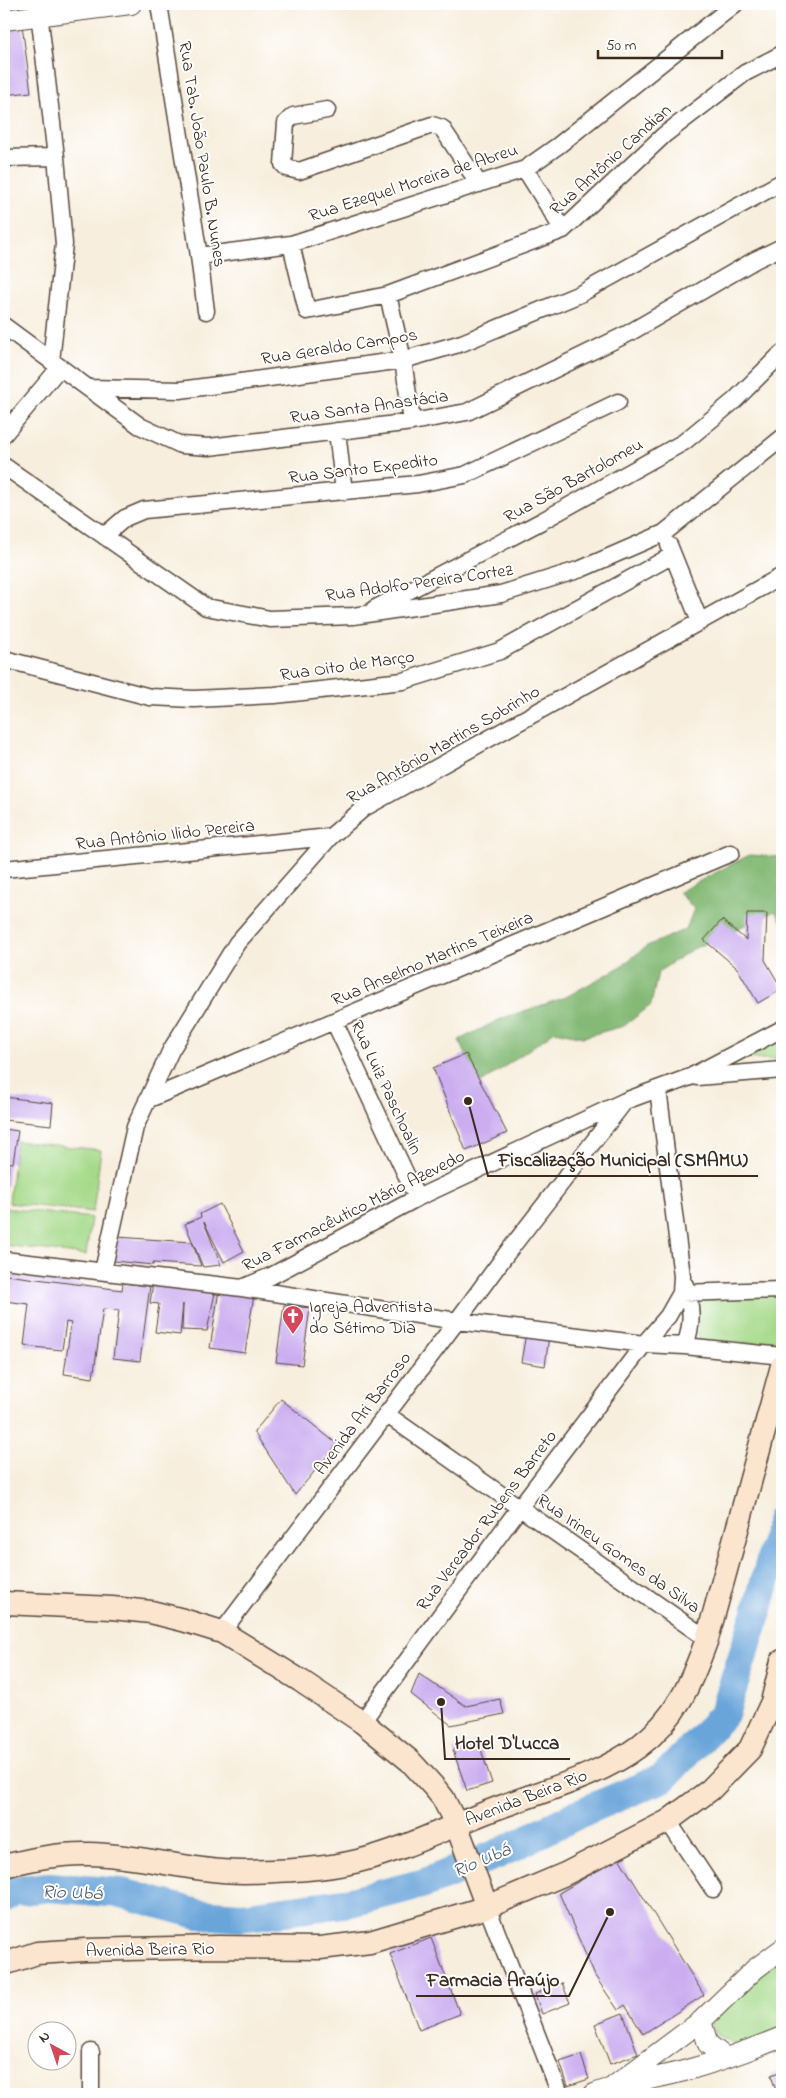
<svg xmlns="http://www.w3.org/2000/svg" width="786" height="2098" font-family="'Indie Flower',sans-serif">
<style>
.green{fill:#a6da8a;stroke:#708254}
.forest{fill:#84ba76;stroke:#60724a}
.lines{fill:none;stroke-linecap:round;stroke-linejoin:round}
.river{stroke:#6aa5da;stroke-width:30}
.building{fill:#cbadf0}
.minor-casing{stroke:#57473b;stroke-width:19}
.tertiary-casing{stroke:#57473b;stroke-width:22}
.secondary-casing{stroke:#57473b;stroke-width:25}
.minor{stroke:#fff;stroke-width:16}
.tertiary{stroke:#fff;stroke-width:20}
.secondary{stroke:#fbe5cf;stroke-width:22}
.labels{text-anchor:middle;stroke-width:4;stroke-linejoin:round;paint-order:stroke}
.street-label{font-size:18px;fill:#3b2a1e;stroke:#fff}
.poi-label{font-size:18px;fill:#3b2a1e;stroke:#fff;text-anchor:start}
.water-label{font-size:19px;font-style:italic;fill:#4e5b69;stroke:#fff}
.leader{fill:none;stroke:#3b2a1e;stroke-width:2}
.callout-dot{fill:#3b2a1e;stroke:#fff;stroke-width:2}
.callout-label{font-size:19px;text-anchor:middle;font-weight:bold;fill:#3b2a1e;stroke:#fff;stroke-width:4;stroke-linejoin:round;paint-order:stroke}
</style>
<rect width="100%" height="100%" fill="#fff"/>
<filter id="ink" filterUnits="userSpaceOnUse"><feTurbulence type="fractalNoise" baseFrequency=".02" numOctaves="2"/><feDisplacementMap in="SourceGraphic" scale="10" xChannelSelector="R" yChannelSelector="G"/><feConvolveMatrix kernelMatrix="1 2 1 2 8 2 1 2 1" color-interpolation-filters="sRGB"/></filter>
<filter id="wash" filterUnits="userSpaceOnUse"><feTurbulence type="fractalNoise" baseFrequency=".0096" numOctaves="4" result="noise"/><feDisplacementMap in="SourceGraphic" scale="20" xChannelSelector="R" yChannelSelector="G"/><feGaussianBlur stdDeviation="1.12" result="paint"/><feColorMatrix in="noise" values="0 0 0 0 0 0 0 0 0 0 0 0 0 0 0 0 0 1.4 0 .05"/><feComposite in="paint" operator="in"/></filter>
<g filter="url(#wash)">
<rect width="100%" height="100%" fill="#f7eedd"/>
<path class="green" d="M 782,1035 L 782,1060 L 745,1058 Z
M 16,1141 L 101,1150 L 93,1212 L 9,1203 Z
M 4,1208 L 91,1218 L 86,1255 L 4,1245 Z
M 782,1294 L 782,1335 L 778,1344 L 699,1341 L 695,1299 Z
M 782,1953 L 782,2030 L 734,2045 L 719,2036 L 710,2024 Z"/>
<path class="forest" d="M 749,855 L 782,857 L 782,922 L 775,911 L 691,950 L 658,972 L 651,1005 L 624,1026 L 583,1037 L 555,1031 L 480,1084 L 459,1040 L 503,1018 L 566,997 L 620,967 L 647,946 L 686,929 L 694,909 L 679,892 Z"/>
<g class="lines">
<path class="river" d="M 4,1898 L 13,1891 L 49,1887 L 122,1893 L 198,1914 L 241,1917 L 351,1902 L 425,1883 L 500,1853 L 580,1813 L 663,1778 L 724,1714 L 757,1612 L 782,1519"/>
</g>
<g id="blocks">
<path class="building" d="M 22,25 L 31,92 L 4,95 L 4,27 Z
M 747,913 L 767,913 L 765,960 L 782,989 L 758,1003 L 737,968 L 704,940 L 722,920 L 746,940 Z
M 466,1054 L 507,1133 L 466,1151 L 433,1068 Z
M 4,1097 L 53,1103 L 51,1125 L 4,1120 Z
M 4,1129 L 18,1131 L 13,1163 L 4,1162 Z
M 4,1163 L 9,1163 L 6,1188 L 4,1187 Z
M 220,1204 L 244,1251 L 224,1262 L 204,1222 L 221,1265 L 203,1267 L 185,1224 L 201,1217 L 200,1214 Z
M 117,1237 L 192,1242 L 201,1266 L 153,1263 L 153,1265 L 114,1261 Z
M 6,1275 L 122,1290 L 123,1283 L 150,1286 L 140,1361 L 113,1358 L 119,1310 L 103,1309 L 93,1378 L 64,1374 L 71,1323 L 66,1322 L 62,1350 L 24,1346 L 29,1304 L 4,1301 Z
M 153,1282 L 216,1288 L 207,1331 L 182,1330 L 183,1304 L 180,1335 L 155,1332 L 159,1304 L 150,1303 Z
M 219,1290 L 254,1295 L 245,1353 L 210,1348 Z
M 284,1305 L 310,1308 L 302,1365 L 276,1362 Z
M 526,1333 L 549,1336 L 545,1366 L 521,1362 Z
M 281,1399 L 337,1444 L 295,1495 L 254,1432 Z
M 419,1674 L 466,1706 L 500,1699 L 504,1714 L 451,1725 L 411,1694 Z
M 478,1741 L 492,1783 L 467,1791 L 453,1750 Z
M 619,1858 L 704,1995 L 643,2034 L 625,2005 L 618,2010 L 595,1976 L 559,1893 Z
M 431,1938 L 460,2014 L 419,2030 L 390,1954 Z
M 562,1983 L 570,2003 L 542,2014 L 535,1994 Z
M 623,2013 L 638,2054 L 610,2064 L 595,2024 Z
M 581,2055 L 589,2079 L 568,2086 L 560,2062 Z
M 782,2071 L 782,2094 L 777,2094 L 771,2075 Z"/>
</g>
</g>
<g filter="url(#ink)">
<use href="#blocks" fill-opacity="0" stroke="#57473b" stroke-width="1"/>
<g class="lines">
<g class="minor-casing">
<path id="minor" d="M 38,4 L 56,157 L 64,244 L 51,361
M 159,4 L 199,256 L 206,311
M 327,110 L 293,116 L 286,123 L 283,164 L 287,168 L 299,171 L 432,125 L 442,128 L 479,184
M 4,158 L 56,157
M 525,169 L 563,230
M 291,244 L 307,311 L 388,295 L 563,230 L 664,135 L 745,73 L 782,54
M 199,256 L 291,244 L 525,169 L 559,145 L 735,4
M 388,295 L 403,360 L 412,422
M 4,326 L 88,388 L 180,390 L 403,360 L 462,343 L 580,294 L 782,182
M 88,388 L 140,426 L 181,445 L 209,447 L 412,422 L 467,412 L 629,333 L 755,260 L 782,247
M 337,431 L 344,492
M 4,434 L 60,367
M 4,466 L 206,607 L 270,619 L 353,616 L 501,594 L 581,569 L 664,533 L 782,438
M 104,536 L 125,518 L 144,510 L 418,484 L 465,475 L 618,402
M 669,545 L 700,622
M 374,609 L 542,521 L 684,442 L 735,400 L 782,353
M 4,659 L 150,697 L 194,699 L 275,695 L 403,681 L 500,651 L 673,555
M 4,869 L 330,837
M 334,1021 L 417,1198
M 697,1077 L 782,1070
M 147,1100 L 731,853
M 4,1260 L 242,1288 L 457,1321 L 644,1344 L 685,1346 L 782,1356
M 103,1271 L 135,1127 L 171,1050 L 237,943 L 330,837 L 364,808 L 782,576
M 685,1285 C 692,1306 693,1324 685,1346
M 242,1288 L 271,1276 L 417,1198 L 625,1101 L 690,1077 L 782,1029
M 681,1293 L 782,1290
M 386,1414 L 707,1639
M 222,1632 L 457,1321 L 507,1253 L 625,1101
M 362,1722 L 520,1507 L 644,1344 L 668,1316 L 681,1293 L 682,1276 L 658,1089
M 668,1821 L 713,1889
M 487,1907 L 560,2094
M 91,2052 L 91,2094"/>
</g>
<g class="tertiary-casing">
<path id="tertiary" d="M 4,20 L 131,4
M 701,2021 L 708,2044 L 726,2058
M 614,2086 L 701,2021 L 755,1969 L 782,1949
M 594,2094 C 623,2083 654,2079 684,2071 C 717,2062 750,2050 782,2037"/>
</g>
<g class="secondary-casing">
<path id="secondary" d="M 4,1603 L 112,1608 L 151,1612 L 183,1620 L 222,1632 L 301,1681 L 362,1722 L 410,1761 L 434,1787 L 443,1798 L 456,1824 L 487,1907
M 4,1866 C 32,1859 60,1853 90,1854 C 141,1855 192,1872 244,1872 C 282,1871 321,1870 358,1861 C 408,1849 455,1823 503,1806 C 548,1789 599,1776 638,1747 C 677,1718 691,1683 707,1639 L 782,1366
M 4,1964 L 37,1953 L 85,1950 L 218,1947 L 320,1948 L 370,1942 L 487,1907 L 565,1874 L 668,1821 L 710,1790 L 750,1749 L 772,1702 L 782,1661"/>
</g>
<use href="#minor" class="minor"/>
<use href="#tertiary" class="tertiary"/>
<use href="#secondary" class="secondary"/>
</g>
</g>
<defs>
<g id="church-pin" transform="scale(1.125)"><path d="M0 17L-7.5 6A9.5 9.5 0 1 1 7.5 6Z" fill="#d1495b" stroke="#fff"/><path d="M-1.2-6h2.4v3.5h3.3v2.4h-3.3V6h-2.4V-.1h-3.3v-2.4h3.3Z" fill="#fff"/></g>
</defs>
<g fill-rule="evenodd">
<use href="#church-pin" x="293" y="1316"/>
</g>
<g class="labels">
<g class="street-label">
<text transform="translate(203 154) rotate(81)" y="6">Rua Tab. João Paulo B. Nunes</text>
<text transform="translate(610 159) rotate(-42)" y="6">Rua Antônio Candian</text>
<text transform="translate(413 182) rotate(-18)" y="6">Rua Ezequel Moreira de Abreu</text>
<text transform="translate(339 346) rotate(-9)" y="6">Rua Geraldo Campos</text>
<text transform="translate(369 406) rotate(-8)" y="6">Rua Santa Anastácia</text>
<text transform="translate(363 468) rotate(-7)" y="6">Rua Santo Expedito</text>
<text transform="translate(573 480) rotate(-29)" y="6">Rua São Bartolomeu</text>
<text transform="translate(419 582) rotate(-8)" y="6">Rua Adolfo Pereira Cortez</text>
<text transform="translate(347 665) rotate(-8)" y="6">Rua Oito de Março</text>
<text transform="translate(443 744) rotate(-30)" y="6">Rua Antônio Martins Sobrinho</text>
<text transform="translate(165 834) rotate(-6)" y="6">Rua Antônio Ilido Pereira</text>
<text transform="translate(432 958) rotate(-23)" y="6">Rua Anselmo Martins Teixeira</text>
<text transform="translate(387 1087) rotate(65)" y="6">Rua Luiz Paschoalin</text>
<text transform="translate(353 1210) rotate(-27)" y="6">Rua Farmacêutico Mário Azevedo</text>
<text transform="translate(362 1413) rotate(-53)" y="6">Avenida Ari Barroso</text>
<text transform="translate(486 1520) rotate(-53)" y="6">Rua Vereador Rubens Barreto</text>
<text transform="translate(619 1553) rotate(35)" y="6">Rua Irineu Gomes da Silva</text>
<text transform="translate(526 1797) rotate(-21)" y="6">Avenida Beira Rio</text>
<text transform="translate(150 1949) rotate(-1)" y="6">Avenida Beira Rio</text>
</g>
<g class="poi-label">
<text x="309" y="1312">Igreja Adventista<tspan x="309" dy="21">do Sétimo Dia</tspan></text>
</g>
<g class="water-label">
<text transform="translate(481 1859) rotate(-23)" y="7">Rio Ubá</text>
<text transform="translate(72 1891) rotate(2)" y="7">Rio Ubá</text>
</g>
</g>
<path class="leader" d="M468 1101L488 1176H758M441 1702L445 1759H570M610 1912L569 1996H416"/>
<g class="callout-dot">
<circle cx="468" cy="1101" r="5"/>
<circle cx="441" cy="1702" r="5"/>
<circle cx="610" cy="1912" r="5"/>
</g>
<g class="callout-label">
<text x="623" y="1166">Fiscalização Municipal (SMAMU)</text>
<text x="507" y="1749">Hotel D'Lucca</text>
<text x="493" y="1986">Farmacia Araújo</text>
</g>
<rect width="786" height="2098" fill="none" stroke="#fff" stroke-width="20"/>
<g transform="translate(52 2046) rotate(320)"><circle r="24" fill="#ffffff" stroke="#b1aaa5"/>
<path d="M0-4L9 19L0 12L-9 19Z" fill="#d1495b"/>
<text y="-8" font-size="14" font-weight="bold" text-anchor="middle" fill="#3b2a1e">N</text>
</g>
<path d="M598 50v8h124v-8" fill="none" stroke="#3b2a1e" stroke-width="2.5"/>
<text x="606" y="50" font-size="15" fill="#3b2a1e" stroke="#ffffff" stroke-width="4" paint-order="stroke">50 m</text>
</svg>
